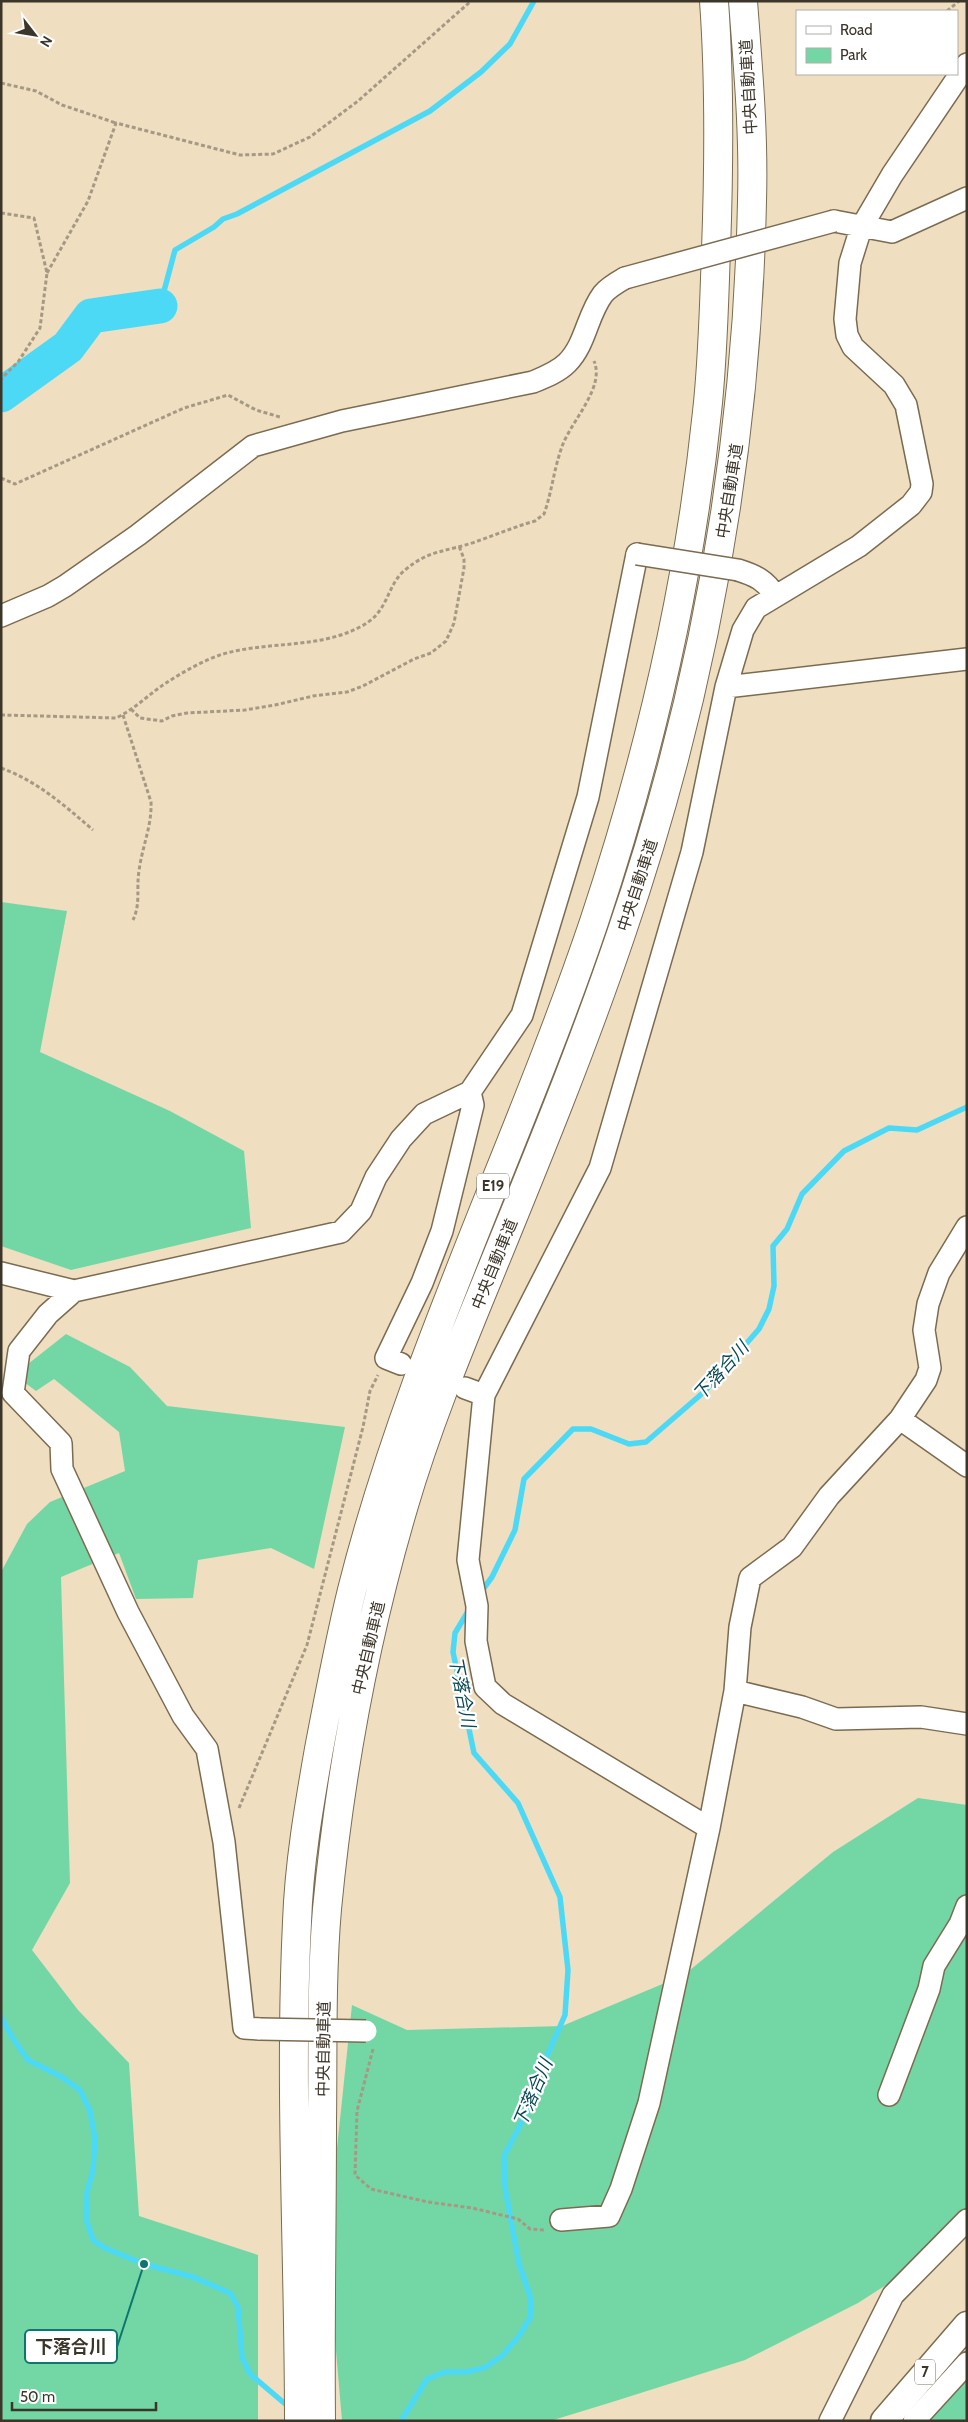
<svg xmlns="http://www.w3.org/2000/svg" width="968" height="2422" font-family="Cabin,'Noto Sans JP',sans-serif">
<style>
.green{fill:#73d7a5}
.lines{fill:none;stroke-linecap:round;stroke-linejoin:round}
.stream{stroke:#4cd9f5;stroke-width:5.5}
.river{stroke:#4cd9f5;stroke-width:35}
.minor-casing{stroke:#7b6b51;stroke-width:24}
.major-casing{stroke:#7b6b51;stroke-width:29}
.highway-casing{stroke:#7b6b51;stroke-width:30}
.path{stroke:#a69983;stroke-width:3;stroke-dasharray:4 2.5;stroke-linecap:butt}
.minor{stroke:#fff;stroke-width:21}
.major{stroke:#fff;stroke-width:26}
.highway{stroke:#fff;stroke-width:28}
.minor-bridge-casing{stroke:#7b6b51;stroke-width:24;stroke-linecap:butt}
.minor-bridge{stroke:#fff;stroke-width:21}
.labels{text-anchor:middle;stroke-width:4.5;stroke-linejoin:round;paint-order:stroke}
.shield{fill:#fff;stroke:#767269;stroke-width:1}
.shield-label{font-size:15px;font-weight:bold;fill:#3c3529}
.street-label{font-size:16px;fill:#3c3529;stroke:#fff}
.water-label{font-size:18px;font-style:italic;fill:#084854;stroke:#fff}
.leader{fill:none;stroke:#0f766e;stroke-width:2}
.callout-dot{fill:#0f766e;stroke:#fff;stroke-width:2}
.callout{fill:#fff;stroke:#0f766e;stroke-width:2}
.callout-label{font-size:18px;text-anchor:middle;font-weight:bold;fill:#3c3529}
</style>
<rect width="100%" height="100%" fill="#f0dec1"/>
<path class="green" d="M 1,902 L 67,911 L 40,1052 L 170,1111 L 244,1151 L 251,1228 L 71,1270 L 1,1246 Z
M 66,1334 L 130,1367 L 167,1406 L 345,1427 L 314,1569 L 271,1548 L 198,1560 L 193,1598 L 136,1599 L 119,1553 L 61,1577 L 70,1883 L 32,1950 L 78,2010 L 129,2063 L 139,2216 L 258,2255 L 258,2421 L 1,2421 L 1,1572 L 27,1524 L 50,1502 L 125,1471 L 119,1432 L 54,1379 L 36,1391 L 24,1382 L 28,1364 Z
M 918,1798 L 967,1805 L 967,2233 L 858,2303 L 745,2360 L 609,2403 L 550,2421 L 342,2421 L 333,2316 L 333,2186 L 352,2005 L 407,2030 L 562,2026 L 684,1975 L 833,1852 Z
M 967,2351 L 967,2421 L 904,2421 Z"/>
<g class="lines">
<path class="stream" d="M 160,306 L 175,250 L 214,227 L 223,219 L 237,214 L 430,111 L 481,72 L 510,44 L 534,1
M 481,1592 L 492,1577 L 515,1530 L 524,1479 L 573,1429 L 591,1429 L 629,1444 L 646,1442 L 705,1391 L 759,1329 L 769,1309 L 774,1286 L 773,1246 L 787,1229 L 802,1194 L 844,1151 L 889,1128 L 917,1130 L 967,1107
M 1,2017 L 12,2037 L 28,2060 L 60,2076 L 80,2090 L 90,2111 L 95,2139 L 93,2170 L 87,2192 L 86,2219 L 93,2240 L 105,2248 L 144,2264 L 193,2277 L 230,2293 L 238,2307 L 242,2357 L 250,2374 L 290,2408
M 401,2421 L 427,2379 L 445,2372 L 466,2372 L 484,2368 L 502,2356 L 519,2336 L 531,2316 L 530,2296 L 519,2264 L 505,2188 L 504,2156 L 525,2116 L 539,2074 L 565,2015 L 568,1970 L 560,1897 L 518,1803 L 474,1753 L 453,1652 L 455,1633 L 470,1608"/>
<path class="river" d="M 1,395 L 68,347 L 91,316 L 160,306"/>
<g class="minor-casing">
<path id="minor" d="M 834,221 L 892,232 L 967,198
M 738,570 C 754,575 766,580 775,596
M 1,616 L 48,596 L 65,586 L 138,535 L 253,446 L 342,421 L 533,382 C 545,377 558,372 567,363 C 586,344 587,315 603,294 C 609,287 618,282 625,278
M 726,687 L 967,659
M 1,1273 L 74,1291
M 401,1364 L 386,1358 L 422,1283 L 442,1231 L 473,1105 L 470,1092
M 465,1388 L 484,1395
M 900,1419 L 967,1466
M 735,1691 L 802,1707 L 836,1719 L 921,1717 L 967,1724
M 709,1828 L 503,1704 L 485,1687 L 476,1641 L 477,1606 L 468,1560 L 484,1395 L 600,1168 L 692,852 L 726,687 L 743,630 L 756,608 L 859,546 L 911,505 L 921,492 L 922,484 L 906,405 L 894,385 L 853,347 L 847,335 L 845,319 L 850,263 L 861,228 L 892,175 L 967,64
M 260,2029 L 244,2028 L 224,1842 L 207,1749 L 183,1716 L 128,1612 L 62,1469 L 61,1443 L 13,1393 L 19,1351 L 48,1314 L 74,1291 L 341,1232 L 361,1211 L 376,1177 L 401,1139 L 424,1114 L 470,1092 L 522,1015 L 588,797 L 637,554
M 889,2095 L 929,1989 L 934,1966 L 960,1924 L 967,1906
M 561,2220 L 609,2216 L 621,2189 L 649,2103 L 709,1828 L 735,1691 L 740,1627 L 750,1578 L 792,1547 L 829,1496 L 900,1419 L 926,1380 L 930,1368 L 924,1330 L 928,1304 L 939,1273 L 967,1227
M 830,2421 L 893,2295 L 967,2220
M 914,2421 L 967,2363"/>
</g>
<g class="major-casing">
<path id="major" d="M 884,2421 L 967,2325"/>
</g>
<g class="highway-casing">
<path id="highway" d="M 299,2421 C 299,2255 289,2088 297,1922 C 299,1864 309,1806 319,1749 C 329,1696 339,1643 352,1590 C 410,1360 518,1147 594,922 C 649,757 689,586 707,412 C 713,359 714,304 716,250 C 719,167 720,84 714,1
M 321,2421 C 320,2321 322,2221 322,2121 C 323,2051 321,1979 327,1909 C 340,1773 365,1637 404,1505 C 426,1430 456,1356 486,1283 C 533,1168 581,1052 621,934 C 702,698 747,450 752,201 C 754,134 748,68 743,1"/>
</g>
<path class="path" d="M 947,11 L 959,1
M 1,83 L 36,91 L 62,105 L 116,123
M 1,213 L 34,218 L 47,273 L 40,328 L 18,362 L 1,379
M 47,273 L 88,201 L 116,123 L 240,155 L 273,154 L 310,137 L 358,101 L 471,1
M 1,478 L 15,484 L 184,408 L 228,395 L 256,410 L 280,417
M 131,709 L 140,718 L 162,721 L 172,716 L 187,713 L 245,710 L 275,705 L 313,696 L 347,692 L 363,686 L 414,659 L 431,653 L 446,641 L 454,623 L 464,568 L 464,559 L 459,546
M 1,715 L 116,718 C 135,709 149,694 166,683 C 183,672 204,660 223,654 C 268,641 318,649 360,627 C 390,612 385,587 405,570 C 430,549 447,552 475,542 C 495,535 514,527 535,521 L 544,514 C 552,492 554,467 563,444 C 573,419 605,387 594,361
M 123,715 L 151,802 C 152,826 142,847 139,871 C 136,889 141,903 133,920
M 1,768 C 37,781 64,805 93,830
M 239,1808 L 307,1645 L 363,1427 L 370,1391 L 378,1375
M 373,2049 L 357,2111 L 355,2175 L 371,2189 L 428,2202 L 472,2208 L 518,2219 L 530,2229 L 544,2230"/>
<use href="#minor" class="minor"/>
<use href="#major" class="major"/>
<use href="#highway" class="highway"/>
<g class="minor-bridge-casing">
<path id="minor-bridge" d="M 625,278 L 834,221
M 637,554 L 738,570
M 260,2029 L 366,2031"/>
</g>
<use href="#minor-bridge" class="minor-bridge"/>
</g>
<g class="labels">
<g class="shield">
<rect x="477" y="1173.5" width="32" height="25" rx="4"/>
<rect x="915" y="2359.5" width="20" height="25" rx="4"/>
</g>
<g class="shield-label">
<text x="493" y="1191">E19</text>
<text x="925" y="2377">7</text>
</g>
<g class="street-label">
<text transform="translate(748 87) rotate(-93)" y="6">中央自動車道</text>
<text transform="translate(729 491) rotate(-81)" y="6">中央自動車道</text>
<text transform="translate(637 885) rotate(-72)" y="6">中央自動車道</text>
<text transform="translate(494 1264) rotate(-68)" y="6">中央自動車道</text>
<text transform="translate(368 1648) rotate(-77)" y="6">中央自動車道</text>
<text transform="translate(323 2049) rotate(-89)" y="6">中央自動車道</text>
</g>
<g class="water-label">
<text transform="translate(721 1371) rotate(-48)" y="6">下落合川</text>
<text transform="translate(462 1692) rotate(79)" y="6">下落合川</text>
<text transform="translate(533 2093) rotate(-67)" y="6">下落合川</text>
</g>
</g>
<path class="leader" d="M144 2264L117 2347"/>
<circle class="callout-dot" cx="144" cy="2264" r="5"/>
<rect class="callout" x="25" y="2330" width="92" height="33" rx="5"/>
<g class="callout-label">
<text x="71" y="2353">下落合川</text>
</g>
<rect width="968" height="2422" fill="none" stroke="#3c3529" stroke-width="5"/>
<rect x="796" y="10" width="162" height="65" fill="#ffffff" stroke="#b1aea9"/>
<rect x="806" y="26" width="25" height="8" fill="#ffffff" stroke="#b1aea9"/>
<text x="840" y="35" font-size="15" fill="#3c3529">Road</text>
<rect x="806" y="48" width="25" height="15" fill="#73d7a5" stroke="#b1aea9"/>
<text x="840" y="60" font-size="15" fill="#3c3529">Park</text>
<g transform="translate(35 35) rotate(121)" stroke="#ffffff" stroke-width="4" paint-order="stroke">
<path d="M0-4L9 19L0 12L-9 19Z" fill="#3c3529"/>
<text y="-8" font-size="14" font-weight="bold" text-anchor="middle" fill="#3c3529">N</text>
</g>
<path d="M12 2402v8h144v-8" fill="none" stroke="#3c3529" stroke-width="2.5"/>
<text x="20" y="2402" font-size="15" fill="#3c3529" stroke="#ffffff" stroke-width="4" paint-order="stroke">50 m</text>
</svg>
